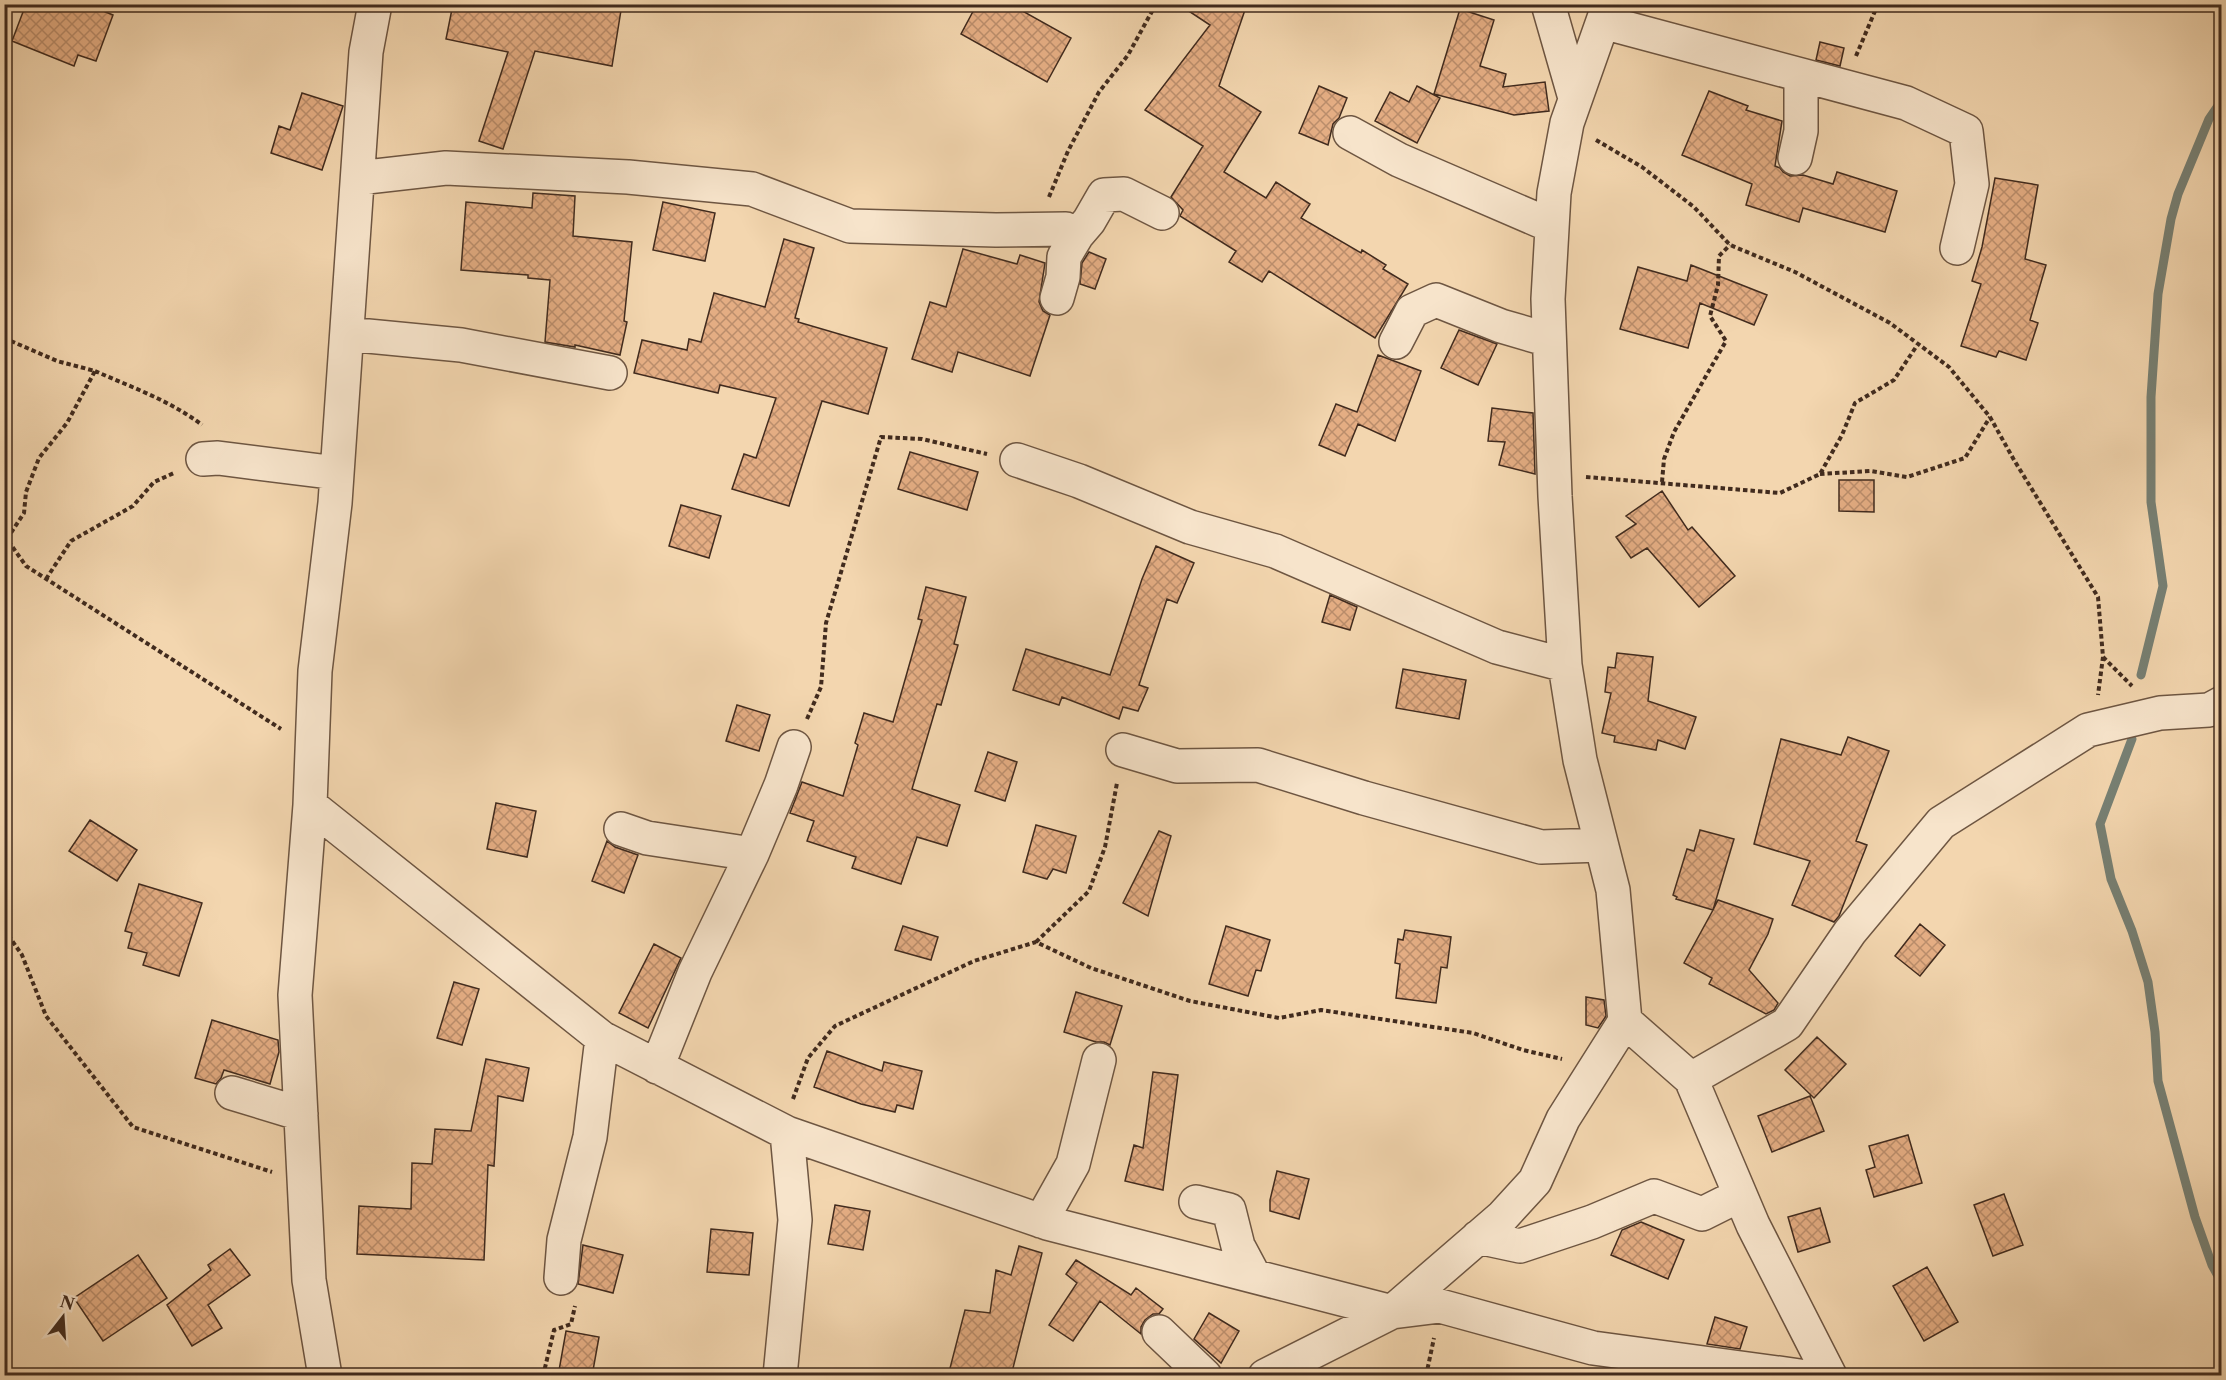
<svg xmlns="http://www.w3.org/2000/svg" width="2226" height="1380" font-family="'Libre Caslon Text',serif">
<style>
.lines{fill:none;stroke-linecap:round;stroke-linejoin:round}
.stream{stroke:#778074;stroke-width:9}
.building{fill:url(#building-cross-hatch);stroke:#412b1e;stroke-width:1.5}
.minor-casing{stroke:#6e5642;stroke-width:36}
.path{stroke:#412b1e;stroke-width:4;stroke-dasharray:4.5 3;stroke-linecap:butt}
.minor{stroke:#f7e4cb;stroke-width:33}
</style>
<defs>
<pattern id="building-cross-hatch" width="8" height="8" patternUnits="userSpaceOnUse" patternTransform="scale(1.5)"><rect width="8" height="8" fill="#e4ad83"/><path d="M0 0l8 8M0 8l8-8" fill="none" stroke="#ba8d6b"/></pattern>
</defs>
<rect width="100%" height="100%" fill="#f3d6af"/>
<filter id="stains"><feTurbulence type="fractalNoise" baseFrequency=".00333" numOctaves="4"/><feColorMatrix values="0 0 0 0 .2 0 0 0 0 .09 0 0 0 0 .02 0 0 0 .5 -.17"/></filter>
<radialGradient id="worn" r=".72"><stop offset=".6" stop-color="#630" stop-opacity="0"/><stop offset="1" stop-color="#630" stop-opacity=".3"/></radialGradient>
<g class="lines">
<path class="stream" d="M 2141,675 L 2163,586 L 2151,502 L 2151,397 L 2158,294 L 2171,219 L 2178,194 L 2209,119 L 2222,100
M 2132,739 L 2100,824 L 2111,879 L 2132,931 L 2148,982 L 2155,1032 L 2158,1081 L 2195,1217 L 2212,1265 L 2222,1283"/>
</g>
<path class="building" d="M 26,4 L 86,4 L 113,15 L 96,61 L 78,55 L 74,66 L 12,41 Z
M 453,4 L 622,4 L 612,66 L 535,51 L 503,149 L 479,141 L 508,52 L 446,39 Z
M 977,4 L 1010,4 L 1071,38 L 1047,82 L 961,34 Z
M 1178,4 L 1247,4 L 1219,86 L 1261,112 L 1224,172 L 1266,198 L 1276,182 L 1310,204 L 1301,218 L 1361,253 L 1362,250 L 1386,265 L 1383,269 L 1408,284 L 1375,338 L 1269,271 L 1262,282 L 1229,262 L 1236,251 L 1180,216 L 1183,210 L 1171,197 L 1203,146 L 1145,110 L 1210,25 Z
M 1460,9 L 1494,20 L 1480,66 L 1506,74 L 1503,87 L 1545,82 L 1549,111 L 1514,115 L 1434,94 Z
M 1820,42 L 1844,48 L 1840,66 L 1816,60 Z
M 1319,86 L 1347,98 L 1339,118 L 1333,124 L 1328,145 L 1299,133 Z
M 1417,86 L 1440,98 L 1417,143 L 1375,121 L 1390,92 L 1409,102 Z
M 1709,91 L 1748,106 L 1746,110 L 1782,121 L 1775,166 L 1780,168 L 1783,172 L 1790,176 L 1803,175 L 1833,184 L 1837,172 L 1897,191 L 1885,232 L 1803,208 L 1799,222 L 1746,205 L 1752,184 L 1682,155 Z
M 302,93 L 343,106 L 322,170 L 271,153 L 279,126 L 290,130 Z
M 1995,178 L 2038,185 L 2025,259 L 2046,265 L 2030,320 L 2038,323 L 2026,360 L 1999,351 L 1996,357 L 1961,346 L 1981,284 L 1972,281 L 1982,247 Z
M 533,193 L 575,196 L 573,236 L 632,242 L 624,321 L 627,322 L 620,355 L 575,345 L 575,347 L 545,342 L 550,280 L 528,278 L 528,275 L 461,270 L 466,202 L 532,208 Z
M 663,202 L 715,213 L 705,261 L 653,250 Z
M 784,239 L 814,248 L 795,318 L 799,319 L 798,322 L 887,348 L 868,414 L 822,401 L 789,506 L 732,489 L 744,454 L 756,458 L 776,398 L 720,385 L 718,393 L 634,373 L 642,340 L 687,350 L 689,339 L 701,342 L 714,293 L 765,307 Z
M 963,249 L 1017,264 L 1020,255 L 1045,263 L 1039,302 L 1043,311 L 1050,315 L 1030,376 L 958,352 L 952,372 L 912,359 L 930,302 L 946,307 Z
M 1089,252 L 1106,259 L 1095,289 L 1080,284 L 1082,263 Z
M 1691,265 L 1767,295 L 1754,325 L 1700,303 L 1688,348 L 1620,329 L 1638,267 L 1687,281 Z
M 1459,330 L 1497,344 L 1478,385 L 1441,368 Z
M 1378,355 L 1421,371 L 1395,441 L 1358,424 L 1345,456 L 1319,445 L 1336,404 L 1357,412 Z
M 1492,408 L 1533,413 L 1535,474 L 1499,465 L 1505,442 L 1488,441 Z
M 910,452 L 978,472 L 967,510 L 898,489 Z
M 1839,480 L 1874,480 L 1874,512 L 1839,511 Z
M 1662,491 L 1688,530 L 1692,527 L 1735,576 L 1699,607 L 1647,548 L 1631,558 L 1616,537 L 1636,524 L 1626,516 Z
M 681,505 L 721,516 L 709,558 L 669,546 Z
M 1156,546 L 1194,563 L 1177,603 L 1167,599 L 1139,685 L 1148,688 L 1138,711 L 1123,707 L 1119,719 L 1062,697 L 1059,705 L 1013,690 L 1026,649 L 1110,675 L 1142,579 Z
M 926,587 L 966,597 L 954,644 L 958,645 L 941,705 L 937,704 L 912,789 L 960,805 L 947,846 L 917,837 L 901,884 L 852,868 L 856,857 L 807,841 L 814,821 L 790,813 L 802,782 L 843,796 L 858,745 L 855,743 L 864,713 L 893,722 L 922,620 L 918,619 Z
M 1330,595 L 1357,607 L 1350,630 L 1322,622 Z
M 1617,653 L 1653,657 L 1648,701 L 1696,717 L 1685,749 L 1658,740 L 1656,750 L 1614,742 L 1615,736 L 1602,733 L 1611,693 L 1605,692 L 1608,667 L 1615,668 Z
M 1403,669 L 1466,680 L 1459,719 L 1396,708 Z
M 737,705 L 770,715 L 759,751 L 726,741 Z
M 1848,737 L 1889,751 L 1856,841 L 1867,845 L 1839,916 L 1834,922 L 1792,905 L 1810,861 L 1754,844 L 1781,739 L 1841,755 Z
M 988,752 L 1017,762 L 1005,801 L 975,791 Z
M 496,803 L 536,811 L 527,857 L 487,849 Z
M 90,820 L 137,850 L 117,881 L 69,851 Z
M 1036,825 L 1076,836 L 1066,873 L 1053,869 L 1047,879 L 1023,872 Z
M 1700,830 L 1734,839 L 1713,910 L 1718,900 L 1773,919 L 1768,934 L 1749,970 L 1778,1003 L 1774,1010 L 1766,1014 L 1709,984 L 1712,978 L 1684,963 L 1713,910 L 1676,899 L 1677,897 L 1673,895 L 1687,849 L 1694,851 Z
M 1159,831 L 1171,836 L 1148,916 L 1123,903 Z
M 607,841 L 615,847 L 638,855 L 624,893 L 592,881 Z
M 139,884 L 202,903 L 179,976 L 143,965 L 147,953 L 128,948 L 132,933 L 125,931 Z
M 1920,924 L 1945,945 L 1920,976 L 1895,956 Z
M 903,926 L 938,937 L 931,960 L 895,950 Z
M 1226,926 L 1270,940 L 1261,971 L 1256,970 L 1248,996 L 1209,984 Z
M 1405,930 L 1451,937 L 1447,968 L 1441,967 L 1436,1003 L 1396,998 L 1400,964 L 1395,963 L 1398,939 L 1403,940 Z
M 654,944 L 681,958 L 648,1028 L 619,1013 Z
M 454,982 L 479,989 L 462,1045 L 437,1038 Z
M 1076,992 L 1122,1006 L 1110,1045 L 1104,1042 L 1096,1042 L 1064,1032 Z
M 1586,997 L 1604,1000 L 1606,1016 L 1598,1028 L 1586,1025 Z
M 212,1020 L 278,1040 L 279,1052 L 270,1084 L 224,1070 L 221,1078 L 216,1084 L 195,1078 Z
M 1817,1037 L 1846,1064 L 1814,1098 L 1785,1070 Z
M 827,1051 L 882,1071 L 884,1062 L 922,1071 L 913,1109 L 897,1105 L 895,1112 L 861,1104 L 814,1087 Z
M 486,1059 L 529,1068 L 523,1101 L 498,1096 L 494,1166 L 488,1165 L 484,1260 L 357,1254 L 359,1206 L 411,1209 L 412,1163 L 432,1164 L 435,1129 L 471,1131 Z
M 1153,1072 L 1178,1075 L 1163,1190 L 1125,1181 L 1134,1145 L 1143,1148 Z
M 1810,1096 L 1824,1131 L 1772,1152 L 1758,1116 Z
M 1908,1135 L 1922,1183 L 1874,1197 L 1866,1170 L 1875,1167 L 1869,1146 Z
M 1277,1171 L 1309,1179 L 1299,1219 L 1270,1211 L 1270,1200 Z
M 2004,1194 L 2023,1245 L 1993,1256 L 1974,1205 Z
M 835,1205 L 870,1211 L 863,1250 L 828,1244 Z
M 1820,1208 L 1830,1242 L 1798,1252 L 1788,1217 Z
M 1641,1222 L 1684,1240 L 1668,1279 L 1611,1255 L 1622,1230 Z
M 711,1229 L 753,1233 L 749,1275 L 707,1272 Z
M 583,1245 L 623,1255 L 613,1293 L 578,1284 Z
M 1019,1246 L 1042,1253 L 1011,1376 L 948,1376 L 965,1310 L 990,1313 L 996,1270 L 1011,1275 Z
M 230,1249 L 250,1275 L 208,1305 L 222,1328 L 192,1346 L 167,1305 L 211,1270 L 208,1265 Z
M 138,1255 L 167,1298 L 103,1341 L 74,1298 Z
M 1076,1260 L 1131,1295 L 1136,1288 L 1163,1309 L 1159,1314 L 1153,1314 L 1145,1320 L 1141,1327 L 1141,1334 L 1100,1301 L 1073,1341 L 1049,1325 L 1077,1283 L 1066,1274 Z
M 1927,1267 L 1958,1322 L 1924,1341 L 1893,1286 Z
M 1209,1313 L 1239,1331 L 1221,1363 L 1194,1339 Z
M 1715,1317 L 1747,1327 L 1740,1349 L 1707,1344 Z
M 566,1331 L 599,1337 L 592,1376 L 558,1376 Z"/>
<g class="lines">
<g class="minor-casing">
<path id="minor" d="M 1548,4 L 1575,98
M 1609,4 L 1567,123 L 1554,193 L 1548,299 L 1555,496 L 1565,665 L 1580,760 L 1613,890 L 1625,1021 L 1691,1079 L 1753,1225 L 1830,1376
M 1603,22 L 1906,103 L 1966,131 L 1972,184 L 1957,248
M 1350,133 L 1399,160 L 1552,226
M 1795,158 L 1801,131 L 1801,76
M 358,178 L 446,168 L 628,177 L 752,189 L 850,226 L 996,230 L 1066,229 L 1077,235 L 1064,257 L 1063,277 L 1057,298
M 1077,235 L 1089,221 L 1104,195 L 1124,194 L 1162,213
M 347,334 L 461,345 L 610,373
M 1396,342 L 1412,311 L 1436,300 L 1501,326 L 1549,340
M 203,459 L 218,458 L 337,473
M 1017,460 L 1079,481 L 1190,527 L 1275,551 L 1497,647 L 1565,665
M 1123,750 L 1177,766 L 1258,765 L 1364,798 L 1541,847 L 1601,845
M 310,805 L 602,1038 L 787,1133 L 1047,1223 L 1392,1312 L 1440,1306 L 1593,1348 L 1800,1376
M 621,829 L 647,838 L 752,854
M 657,1067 L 695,972 L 752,854 L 781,785 L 794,747
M 1691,1079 L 1787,1024 L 1850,932 L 1941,823 L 2088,730 L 2160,713 L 2209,710 L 2222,703
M 232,1093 L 301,1114
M 1196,1202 L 1229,1210 L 1238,1246 L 1254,1276
M 1041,1221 L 1073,1164 L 1099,1060
M 1478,1237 L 1520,1246 L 1592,1222 L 1654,1196 L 1702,1214 L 1740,1195
M 561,1278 L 564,1240 L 590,1137 L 602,1038
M 1159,1332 L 1205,1376
M 325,1376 L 309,1280 L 295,995 L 310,805 L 315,671 L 335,503 L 366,52 L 375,4
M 780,1376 L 795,1220 L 787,1133
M 1265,1376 L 1392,1312 L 1503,1216 L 1535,1181 L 1563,1119 L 1625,1021"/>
</g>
<path class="path" d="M 1856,56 L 1878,4
M 1596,140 L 1642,167 L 1694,207 L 1730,245 L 1795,272 L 1890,323 L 1949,367 L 1990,417 L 2014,460 L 2098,597 L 2103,657 L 2098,695
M 1049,197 L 1068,151 L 1099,92 L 1128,55 L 1156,4
M 4,338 L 57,361 L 95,371 L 67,423 L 39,458 L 26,492 L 24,513 L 7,539
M 95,371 C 131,387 171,401 202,425
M 1820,474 L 1871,471 L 1907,477 L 1965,458 L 1990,417
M 1586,477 L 1780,493 L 1820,474 L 1842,435 L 1855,403 L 1894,380 L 1918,344
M 1662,482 L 1664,459 L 1674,432 L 1726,341 L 1710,316 L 1718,285 L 1719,256 L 1730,245
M 4,535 L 26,566 L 281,729
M 46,579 L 71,541 L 133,506 L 154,482 L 174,473
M 2103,657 L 2132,686
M 807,719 L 821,687 L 826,623 L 881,437 L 922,439 L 987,454
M 4,929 L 22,955 L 46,1016 L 133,1127 L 272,1172
M 1036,942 L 1089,891 L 1105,847 L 1117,783
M 793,1099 L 808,1058 L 835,1026 L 974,961 L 1036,942 L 1091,968 L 1190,1001 L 1279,1018 L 1321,1010 L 1473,1033 L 1523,1050 L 1562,1059
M 543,1376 L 554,1330 L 571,1324 L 575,1306
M 1426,1376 L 1434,1338"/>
<use href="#minor" class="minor"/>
</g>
<rect width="2226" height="1380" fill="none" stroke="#f3d6af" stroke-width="24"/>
<rect x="6" y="6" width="2214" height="1368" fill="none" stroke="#412b1e" stroke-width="3"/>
<rect x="12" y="12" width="2202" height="1356" fill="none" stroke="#412b1e" stroke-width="1.5"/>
<g transform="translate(63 1317) rotate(17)" stroke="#f7e4cb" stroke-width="4.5" paint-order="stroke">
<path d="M0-4.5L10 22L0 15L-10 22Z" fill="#412b1e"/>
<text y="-9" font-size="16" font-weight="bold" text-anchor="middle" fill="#412b1e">N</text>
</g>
<rect width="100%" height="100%" filter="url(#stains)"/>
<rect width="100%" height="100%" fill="url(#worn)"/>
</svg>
